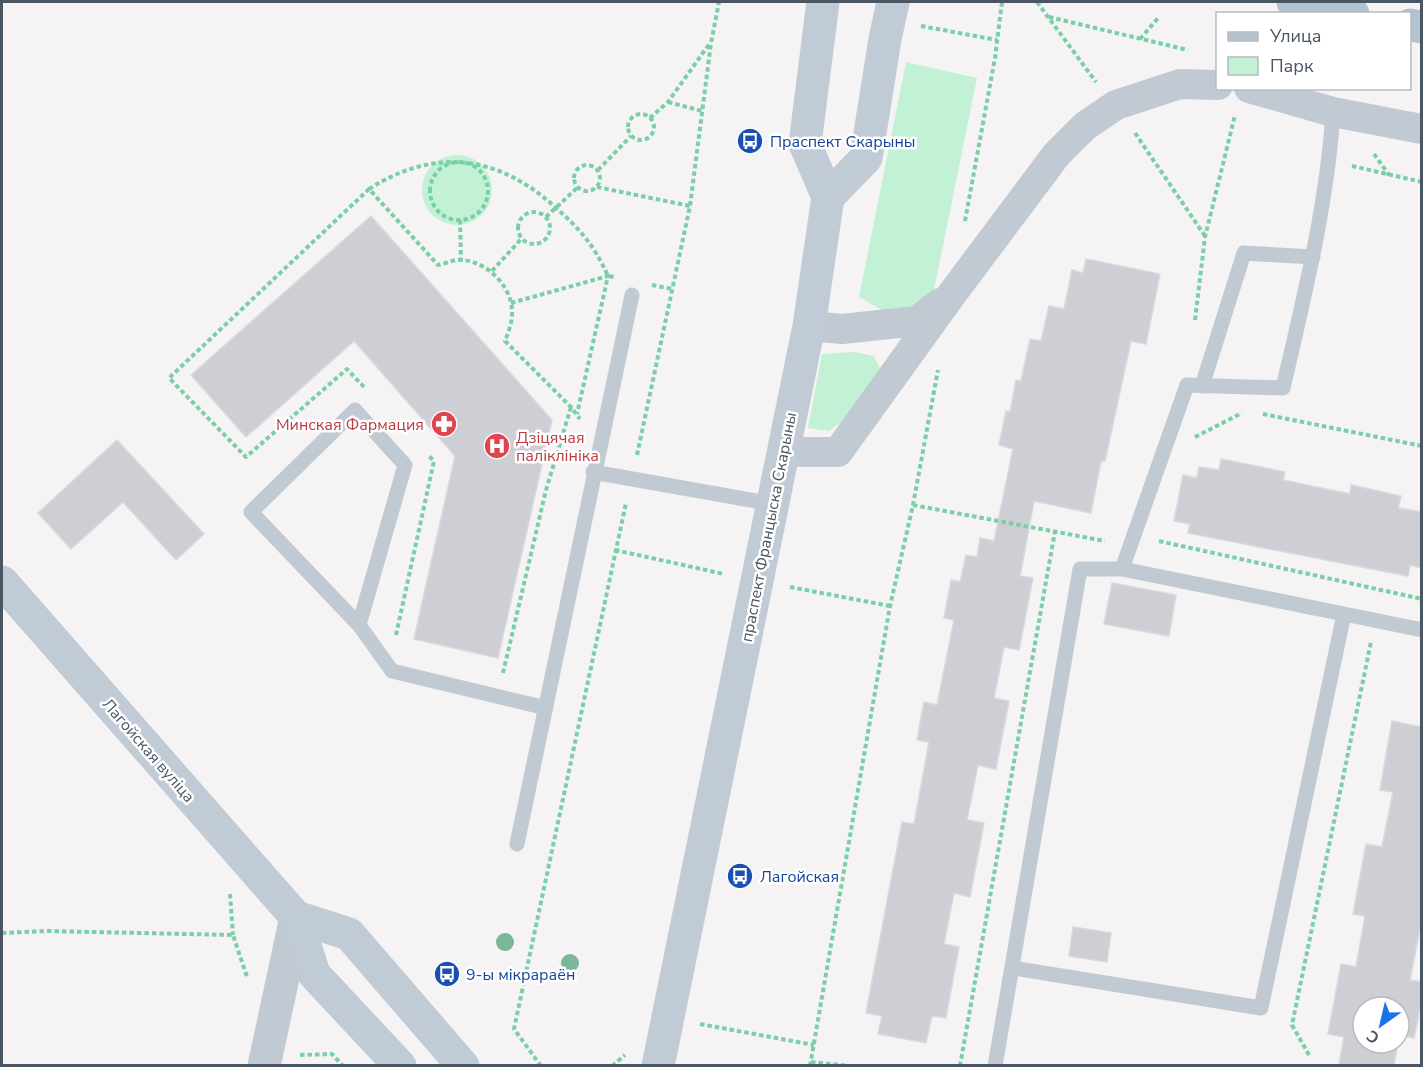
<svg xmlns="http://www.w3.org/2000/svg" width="1423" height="1067" font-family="'Nunito Sans',sans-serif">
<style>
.green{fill:#c3f1d5}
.building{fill:#cdcfd5;stroke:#d7d9de;stroke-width:1.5}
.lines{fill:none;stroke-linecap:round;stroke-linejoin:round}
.path{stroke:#7ad0a6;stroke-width:4;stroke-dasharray:4.5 3;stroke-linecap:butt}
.service{stroke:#c1cad2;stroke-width:15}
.minor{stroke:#c1cad2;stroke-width:30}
.tertiary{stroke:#c1cad2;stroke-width:33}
.secondary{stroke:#c1cbd6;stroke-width:33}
.primary{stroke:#b3c2d1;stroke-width:33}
.tree{fill:#7bb799}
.labels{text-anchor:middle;stroke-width:5;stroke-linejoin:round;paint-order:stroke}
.transit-label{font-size:16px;fill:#164399;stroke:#fff;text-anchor:start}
.health-label{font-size:16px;fill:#be3a42;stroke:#fff;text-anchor:end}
.street-label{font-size:16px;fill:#4a5661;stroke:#fff}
</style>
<rect width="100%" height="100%" fill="#f5f3f3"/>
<path class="green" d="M 906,62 L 977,78 L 934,290 L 920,306 L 885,312 L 859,297 Z
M422 190a35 35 0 1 1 70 0a35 35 0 1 1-70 0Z
M 854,352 L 874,356 L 881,371 L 844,420 L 829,431 L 808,428 L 822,354 Z"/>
<path class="building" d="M 371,216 L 552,420 L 498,658 L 414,639 L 455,456 L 354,341 L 246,437 L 191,375 Z
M 1086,259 L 1160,274 L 1146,344 L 1131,341 L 1105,461 L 1101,461 L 1091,513 L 1034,501 L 1020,576 L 1033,578 L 1019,650 L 1004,647 L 994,698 L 1009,701 L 996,769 L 978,765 L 967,820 L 984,823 L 970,897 L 954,893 L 944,944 L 959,947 L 946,1018 L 932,1016 L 926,1043 L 878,1034 L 882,1016 L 866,1013 L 902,822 L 914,824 L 929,742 L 917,740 L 924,702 L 937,705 L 954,620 L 944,618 L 951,580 L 960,582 L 966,555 L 977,557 L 980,538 L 994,541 L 1013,449 L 999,445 L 1006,411 L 1010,412 L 1016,380 L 1021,381 L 1030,339 L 1041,341 L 1049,306 L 1064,309 L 1072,270 L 1083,273 Z
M 117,440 L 204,534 L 176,560 L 123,502 L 71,549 L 38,513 Z
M 1221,459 L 1285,472 L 1283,480 L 1350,494 L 1351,485 L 1401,496 L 1398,508 L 1422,512 L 1422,568 L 1410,565 L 1408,576 L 1188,533 L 1190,524 L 1174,521 L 1183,475 L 1197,478 L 1199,467 L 1219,470 Z
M 1112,583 L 1176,595 L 1169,636 L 1104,624 Z
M 1392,721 L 1422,727 L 1422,918 L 1410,980 L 1422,982 L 1422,998 L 1414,1038 L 1399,1035 L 1399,1036 L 1399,1007 L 1363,1007 L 1363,1043 L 1398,1043 L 1394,1065 L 1339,1065 L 1344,1037 L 1328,1034 L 1341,964 L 1356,967 L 1365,916 L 1353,914 L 1366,844 L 1382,847 L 1393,792 L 1380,790 Z
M 1073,927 L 1111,933 L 1107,962 L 1069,956 Z"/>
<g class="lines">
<path class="path" d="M 1037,2 L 1096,82
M 1049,17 L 1188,50
M 921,26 L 997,40
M 1140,39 L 1159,17
M 668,102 L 702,111
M628 127a13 13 0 1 1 26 0a13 13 0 1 1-26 0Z
M 650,118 L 668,102 L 710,43
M 1135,133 L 1205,236
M 1374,154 L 1389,175
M430 191a29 29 0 1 1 58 0a29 29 0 1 1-58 0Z
M574 178a13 13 0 1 1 26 0a13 13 0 1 1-26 0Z
M 1352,166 L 1422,182
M 598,170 L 631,136
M 597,187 L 690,206
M 369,189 C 435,147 498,155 555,207 C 580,229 594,245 608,276 L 616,277
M518 228a16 16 0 1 1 32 0a16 16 0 1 1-32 0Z
M 546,217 L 578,187
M 460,220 L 461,261
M 965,221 L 995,58 L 1002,2
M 492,271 L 522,238
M 652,285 L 672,289
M 511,303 L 608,276 L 577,414
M 1195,320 L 1205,237 L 1235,115
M 364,387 L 347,369 L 246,457 L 169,378 L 369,189 L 438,265 C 444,264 450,261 456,260 C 483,258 510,283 512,309 C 513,320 509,331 505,341 L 571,407 L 580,419
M 1263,414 L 1422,446
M 1195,437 L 1242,413
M 637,455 L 690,206 L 711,43 L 719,2
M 913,505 L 1105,541
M 1159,541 L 1422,599
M 615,550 L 724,574
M 790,587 L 890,606
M 396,635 L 434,461 L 429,456
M 503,673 L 546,490 L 571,407
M 230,894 L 233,935
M 2,933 L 47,931 L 233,935 L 247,977
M 700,1024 L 814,1045
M 300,1055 L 332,1054 L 343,1066
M 1309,1055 L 1292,1025 L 1371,642
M 811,1062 L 850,1066
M 541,1066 L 514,1029 L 626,503
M 612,1066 L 625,1055
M 810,1066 L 890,606 L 913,505 L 938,370
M 960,1066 L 1055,531"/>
<path class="service" d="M 1202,386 L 1244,253 L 1313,257
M 593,472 L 773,504
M 1122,569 L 1344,614
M 359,625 L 251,512 L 355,410 L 405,465 L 359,625 L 392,671 L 546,708
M 517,844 L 632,295
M 1013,968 L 1261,1008 L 1344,614 L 1422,630
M 995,1066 L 1080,569 L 1122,569 L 1187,385 L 1283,388 C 1304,297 1327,206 1333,112"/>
<path class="minor" d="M 1249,88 L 1333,112 L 1422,129
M 809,326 L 842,329 L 917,321 L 940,303
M 784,452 L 838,452 L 952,294 L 1056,155 L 1085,126 L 1116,105 L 1180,84 L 1218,85"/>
<path class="tertiary" d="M 264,1066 L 296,917"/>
<path class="secondary" d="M 823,2 L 805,144 L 828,197
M 2,582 L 296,917 L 314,974 L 400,1066
M 296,917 L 349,934 L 463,1066
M 658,1066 L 809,326 L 828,197 L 866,158 L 885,39 L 893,2"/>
<path class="primary" d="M 1293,2 L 1353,14
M 1410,25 L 1422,27"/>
</g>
<g class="tree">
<circle cx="505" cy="942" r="9"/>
<circle cx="570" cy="963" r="9"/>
</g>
<defs>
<g id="bus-disc" transform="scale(1.35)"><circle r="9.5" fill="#1a4fb4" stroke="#fff"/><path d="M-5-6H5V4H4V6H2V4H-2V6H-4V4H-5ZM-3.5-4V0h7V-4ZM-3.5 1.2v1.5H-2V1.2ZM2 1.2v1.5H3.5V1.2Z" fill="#fff"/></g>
<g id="pharmacy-disc" transform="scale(1.35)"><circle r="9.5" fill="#e0444e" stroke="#fff"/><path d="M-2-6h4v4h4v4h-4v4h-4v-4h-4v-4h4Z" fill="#fff"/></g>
<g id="hospital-disc" transform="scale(1.35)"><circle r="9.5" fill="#e0444e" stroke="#fff"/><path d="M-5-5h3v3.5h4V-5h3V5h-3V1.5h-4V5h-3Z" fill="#fff"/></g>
</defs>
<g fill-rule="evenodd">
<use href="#bus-disc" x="750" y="141"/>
<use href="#pharmacy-disc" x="444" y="424"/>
<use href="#hospital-disc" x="497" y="446"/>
<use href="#bus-disc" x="740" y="876"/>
<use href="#bus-disc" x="447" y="974"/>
</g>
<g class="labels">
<g class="transit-label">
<text x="770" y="147">Праспект Скарыны</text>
<text x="760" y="882">Лагойская</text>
<text x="466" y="980">9-ы мікрараён</text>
</g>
<g class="health-label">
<text x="424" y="430">Минская Фармация</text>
<text x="516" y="443" text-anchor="start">Дзіцячая<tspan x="516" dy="18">паліклініка</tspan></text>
</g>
<g class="street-label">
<text transform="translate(768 527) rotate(-79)" y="6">праспект Францыска Скарыны</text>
<text transform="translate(149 750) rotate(49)" y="6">Лагойская вуліца</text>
</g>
</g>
<rect width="1423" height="1067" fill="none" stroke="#4a5661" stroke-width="6"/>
<rect x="1216" y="12" width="195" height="78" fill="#ffffff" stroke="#b7bbc0" stroke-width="1.5"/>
<rect x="1228" y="32" width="30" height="9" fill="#b3c2d1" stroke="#b7bbc0" stroke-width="1.5"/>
<text x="1270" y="42" font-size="18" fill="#4a5661">Улица</text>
<rect x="1228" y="57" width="30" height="18" fill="#c3f1d5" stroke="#b7bbc0" stroke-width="1.5"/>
<text x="1270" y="72" font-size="18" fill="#4a5661">Парк</text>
<g transform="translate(1381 1025) rotate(214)"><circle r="28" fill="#ffffff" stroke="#b7bbc0" stroke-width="1.5"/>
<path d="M0-4.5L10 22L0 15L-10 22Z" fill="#1a73e8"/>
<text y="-9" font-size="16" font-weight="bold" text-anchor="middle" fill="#4a5661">С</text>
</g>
</svg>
